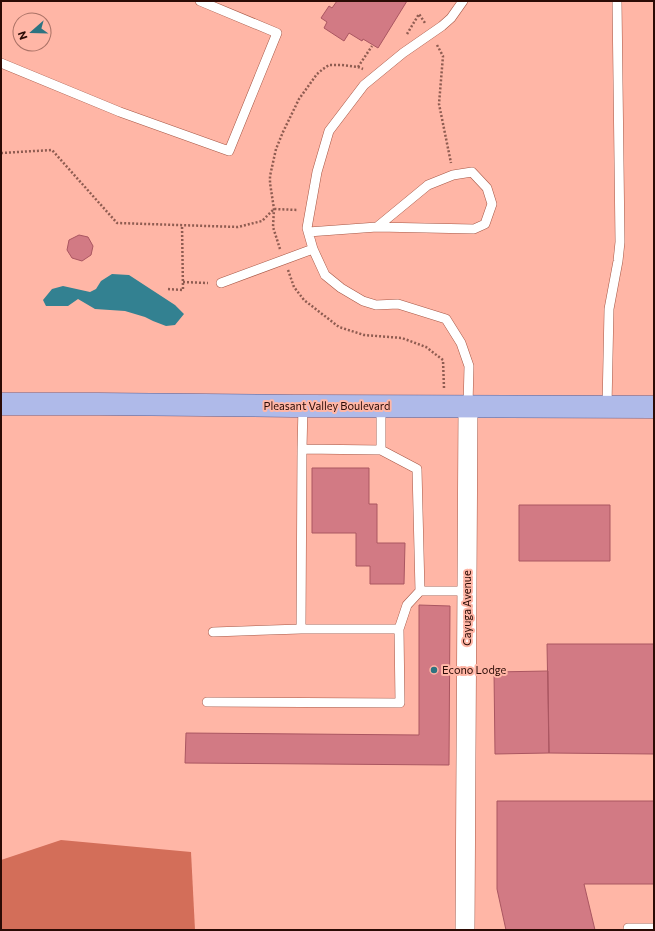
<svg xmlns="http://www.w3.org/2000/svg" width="655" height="931" font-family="Commissioner,sans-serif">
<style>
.forest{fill:#d36e59}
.water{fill:#338191}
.building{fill:#d27a84;stroke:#aa5661}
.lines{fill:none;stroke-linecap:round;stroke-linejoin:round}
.service-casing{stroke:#a75745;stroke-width:10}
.minor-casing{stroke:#a75745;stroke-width:20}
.primary-casing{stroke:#5e5f8f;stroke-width:23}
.path{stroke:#8f5c51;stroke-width:2.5;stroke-dasharray:2 2;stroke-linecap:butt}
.service{stroke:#fff;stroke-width:9}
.minor{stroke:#fff;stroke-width:19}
.primary{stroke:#afbae9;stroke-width:22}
.poi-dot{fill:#2d7381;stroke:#ffb6a6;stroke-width:1.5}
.labels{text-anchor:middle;stroke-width:4;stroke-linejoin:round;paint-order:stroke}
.street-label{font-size:11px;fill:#2b0b05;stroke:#ffb6a6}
.poi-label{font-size:11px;fill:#2b0b05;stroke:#ffb6a6;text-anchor:start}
</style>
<rect width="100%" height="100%" fill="#ffb6a6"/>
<path class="forest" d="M 61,840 L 191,852 L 195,930 L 1,930 L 1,860 Z"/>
<path class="water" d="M 112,274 L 129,275 L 175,305 L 184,314 L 175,325 L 166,326 L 153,321 L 145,317 L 125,311 L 95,309 L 78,299 L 68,306 L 46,306 L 43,300 L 52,289 L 63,286 L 90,292 L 96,289 L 101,281 Z"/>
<path class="building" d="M 337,1 L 407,1 L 378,48 L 363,39 L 362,41 L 349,33 L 344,41 L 324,28 L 327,22 L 321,18 L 329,6 L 332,8 Z
M 79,235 L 88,237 L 93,246 L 91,255 L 82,261 L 72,258 L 67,250 L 69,240 Z
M 312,468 L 369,468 L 369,504 L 377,504 L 377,543 L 405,543 L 404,584 L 370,584 L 370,566 L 356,566 L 356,533 L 312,533 Z
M 519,505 L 610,505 L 610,561 L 519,561 Z
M 419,605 L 450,606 L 449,765 L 185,763 L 186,733 L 419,735 Z
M 547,644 L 654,644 L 654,754 L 549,753 Z
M 548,671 L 549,753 L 495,754 L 494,672 Z
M 497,801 L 654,801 L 654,884 L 584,884 L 595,930 L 506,930 L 497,889 Z"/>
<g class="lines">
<g class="service-casing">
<path id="service" d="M 463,1 L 451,18 L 442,26 L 403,53 L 364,85 L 329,131 L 317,172 L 307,228 L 313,249 L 325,275 L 341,288 L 363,301 L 376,305 L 398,304 L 446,319 L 461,343 L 469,366 L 468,406
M 1,63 L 120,112 L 229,151 L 277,33 L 200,1
M 308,232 L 377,227 L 474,229 L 485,224 L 492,204 L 487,188 L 472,172 L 453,175 L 428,185 L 377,227
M 221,283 L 313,249
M 381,406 L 381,450
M 607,406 L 609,309 L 618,261 L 620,242 L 617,1
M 302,449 L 303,406
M 301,629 L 302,449 L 381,450 L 417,469 L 420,591
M 213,632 L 301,629 L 399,629
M 207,702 L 400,703 L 399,629 L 407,605 L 420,591 L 467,591
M 628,930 L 628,928 L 654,928"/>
</g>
<g class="minor-casing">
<path id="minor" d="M 465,930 L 468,406"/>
</g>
<g class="primary-casing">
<path id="primary" d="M 1,404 L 99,404 L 293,406 L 303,406 L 654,407"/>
</g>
<path class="path" d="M 407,34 L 419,14 L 425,23
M 437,45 L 443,56 L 439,104 L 451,163
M 358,67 L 372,46
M 1,153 L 52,150 L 117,223 L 238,227 L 262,221 L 274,209 L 298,210
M 280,249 L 273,227 L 274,209 L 270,183 L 270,176 L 276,149 L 283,132 L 299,99 L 317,74 L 323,69 L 329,65 L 342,65 L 358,67 L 363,69
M 288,270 L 294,287 L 304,300 L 339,327 L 364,335 L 402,338 L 426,347 L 443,360 L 444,388
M 183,282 L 208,283
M 168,289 L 183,290 L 182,225"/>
<use href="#service" class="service"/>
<use href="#minor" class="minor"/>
<use href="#primary" class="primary"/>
</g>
<circle class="poi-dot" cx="434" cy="670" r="4"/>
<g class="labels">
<g class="street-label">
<text x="327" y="410">Pleasant Valley Boulevard</text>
<text transform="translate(467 608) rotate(-90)" y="4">Cayuga Avenue</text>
</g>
<g class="poi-label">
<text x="442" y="674">Econo Lodge</text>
</g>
</g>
<rect width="655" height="931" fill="none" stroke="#2b0b05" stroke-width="4"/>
<g transform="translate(32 32) rotate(250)"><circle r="19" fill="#ffb6a6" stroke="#aa7266"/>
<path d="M0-3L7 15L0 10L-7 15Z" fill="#2d7381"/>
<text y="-6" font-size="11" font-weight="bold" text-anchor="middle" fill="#2b0b05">N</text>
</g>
</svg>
